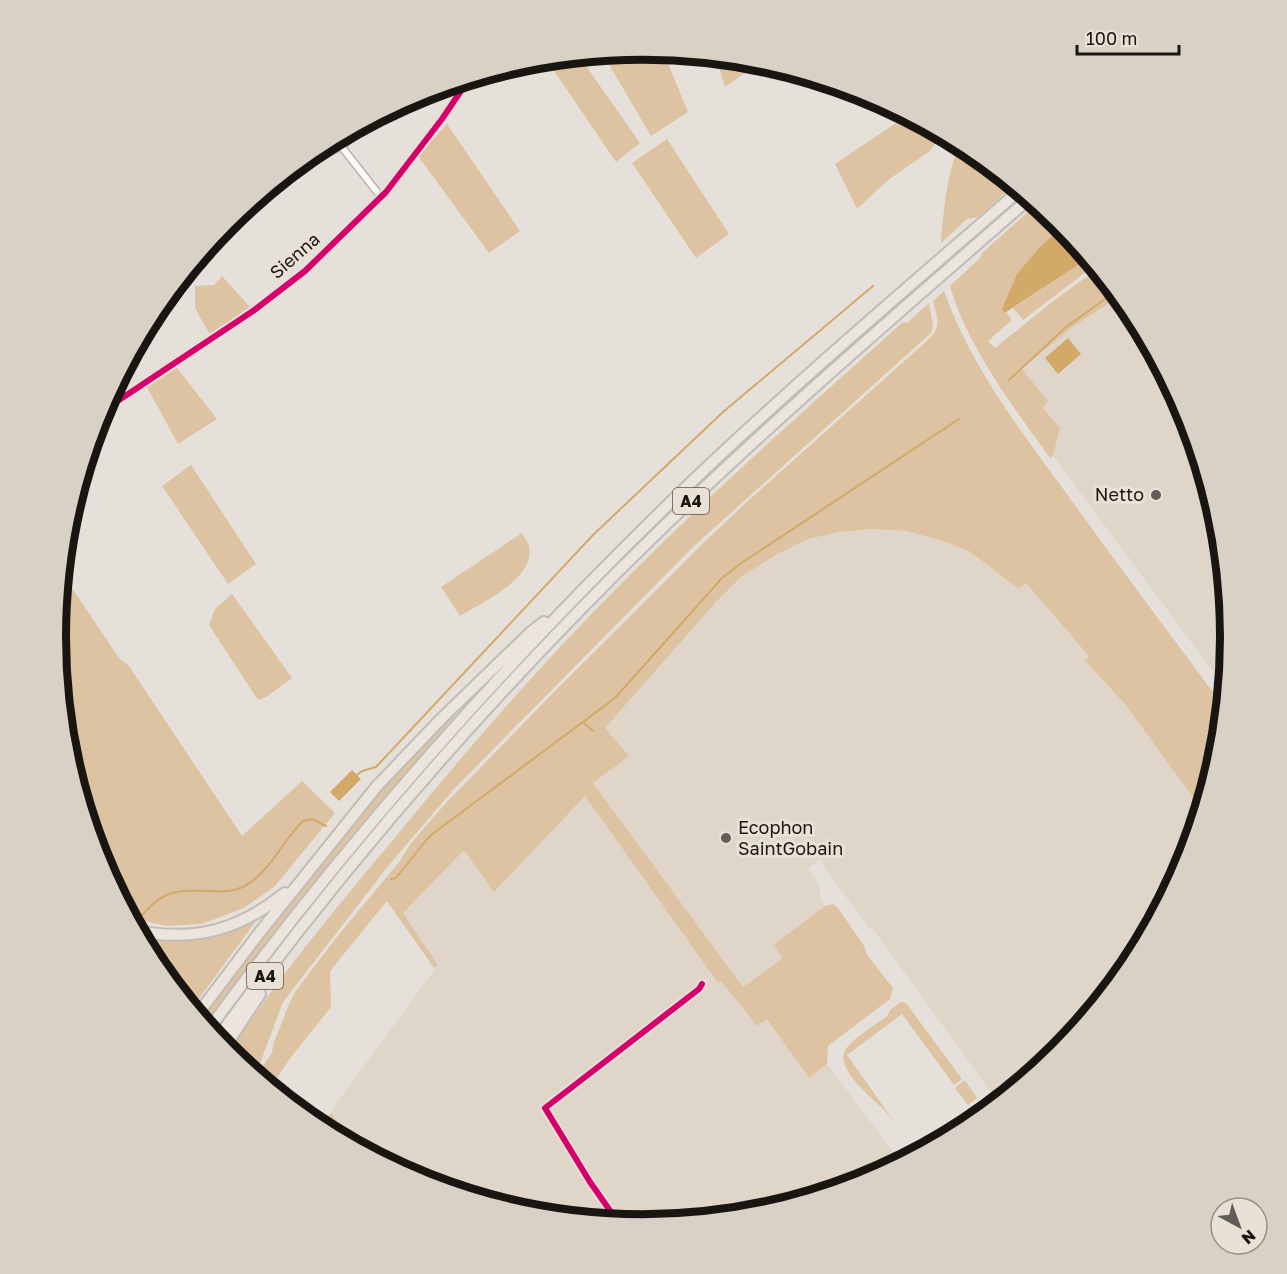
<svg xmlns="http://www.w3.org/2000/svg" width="1287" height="1274" font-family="'Golos Text',sans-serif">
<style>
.built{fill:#e0d5c9}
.green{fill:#ddc3a2}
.water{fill:#d3a96a}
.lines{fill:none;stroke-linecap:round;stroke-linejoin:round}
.stream{stroke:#d3a96a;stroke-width:2}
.street-casing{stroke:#b9b5b0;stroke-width:9}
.secondary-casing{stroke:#b9b5b0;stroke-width:11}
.highway-casing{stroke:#bfbcb9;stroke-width:14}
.street{stroke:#fbfaf9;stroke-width:6}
.secondary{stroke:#fbfaf9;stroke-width:8}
.highway{stroke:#ece5dd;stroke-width:10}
.cycleway-casing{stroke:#eae1d6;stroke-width:10}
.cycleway{stroke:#d6006c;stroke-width:6}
.poi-dot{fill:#615d58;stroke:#eae1d6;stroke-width:2}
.labels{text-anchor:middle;stroke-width:6;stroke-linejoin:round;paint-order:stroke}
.shield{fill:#eae1d6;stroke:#58534d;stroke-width:1.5}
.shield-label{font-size:16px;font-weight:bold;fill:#191612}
.street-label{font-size:18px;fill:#191612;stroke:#eae1d6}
.poi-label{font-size:18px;fill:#191612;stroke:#eae1d6;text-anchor:end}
.rim{fill:none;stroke:#191612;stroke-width:8}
</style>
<rect width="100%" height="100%" fill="#e6e0da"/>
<path class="built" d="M 1120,296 L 1132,311 L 1186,412 L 1220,523 L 1231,637 L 1226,689 L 1053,456 L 1060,428 L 1043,408 L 1022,370 L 1071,328 Z
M 871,529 L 906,531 L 940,540 L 969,551 L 1019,589 L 1026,583 L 1090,656 L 1086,662 L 1125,704 L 1202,810 L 1186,862 L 1132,964 L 1059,1053 L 998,1102 L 873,929 L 869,928 L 819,860 L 808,869 L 819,884 L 820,896 L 825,906 L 774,944 L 784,958 L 743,987 L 593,783 L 629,756 L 604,728 L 716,602 L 741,577 L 776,555 L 808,539 L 839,532 Z
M 585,796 L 718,983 L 721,981 L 757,1026 L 767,1018 L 809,1078 L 827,1064 L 901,1162 L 868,1180 L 758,1213 L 643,1224 L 529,1213 L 418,1180 L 354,1145 L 331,1113 L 333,1108 L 438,965 L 402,913 L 464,849 L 494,891 Z"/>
<path class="green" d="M 643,50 L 663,51 L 688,112 L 651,136 L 603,54 Z
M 579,56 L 640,143 L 616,162 L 546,59 Z
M 716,57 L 745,60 L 749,70 L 725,87 Z
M 908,115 L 942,134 L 930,151 L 888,180 L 857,209 L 835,164 Z
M 447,124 L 520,231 L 489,253 L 418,156 Z
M 667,139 L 729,234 L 696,258 L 632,163 Z
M 960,143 L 970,149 L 1014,185 L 978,217 L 967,219 L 941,243 C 944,208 946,176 960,143 Z
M 1037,204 L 1062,226 L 1039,248 L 1003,312 L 1006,312 L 1012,320 L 988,341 L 995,348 L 1057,298 L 1098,269 L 1120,296 L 1071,328 L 1022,369 L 1048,401 L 1043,408 L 1060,428 L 1053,456 L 1050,458 C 1014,408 967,346 950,286 L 980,258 L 983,252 Z
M 1089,258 L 1095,265 L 1023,320 L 1013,308 Z
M 222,276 L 250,307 L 210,335 L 195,308 L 195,286 L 214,285 Z
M 944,291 C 971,367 1022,433 1069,497 C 1120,568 1172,637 1224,707 L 1220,752 L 1202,810 L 1125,704 L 1085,661 L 1089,656 L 1026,583 L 1019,589 L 969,551 L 940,540 L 906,531 L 871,529 L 839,532 L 808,539 L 776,555 L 741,577 L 716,602 L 605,728 L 629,756 L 593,783 L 743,987 L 783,958 L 774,944 L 825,906 L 833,904 L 837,907 L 863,944 L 868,956 L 893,988 L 890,999 L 828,1046 L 827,1064 L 809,1078 L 767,1019 L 757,1026 L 721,981 L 718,983 L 585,796 L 494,892 L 464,850 L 403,913 L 438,965 L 434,968 L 387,901 L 330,971 L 331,1007 L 288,1061 L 271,1087 L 256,1076 L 272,1053 L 273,1045 L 287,1009 L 295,992 L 336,938 L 399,862 L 411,843 L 446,803 L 552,694 L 699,547 L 748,501 L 930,338 C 942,324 937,319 933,301 Z
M 929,303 L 933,326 L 931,333 L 694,546 L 454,789 L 389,865 L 283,1002 L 261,1061 L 253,1073 L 229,1053 C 278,977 336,908 394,839 C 448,773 503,708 561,646 C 668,531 786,427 903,322 L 907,323 Z
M 177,368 L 217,419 L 178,444 L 147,387 Z
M 191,465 L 256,564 L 228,584 L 162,486 Z
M 522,533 C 524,537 528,542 529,546 C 536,579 482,602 460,616 L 441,587 Z
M 62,573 L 119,658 L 129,666 L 242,836 L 302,781 L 335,813 L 275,886 L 244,908 L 202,924 L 167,926 L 131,918 L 101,862 L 67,751 L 56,637 Z
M 232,594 L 292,678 L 266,697 L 258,700 L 209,625 L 215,609 Z
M 459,711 L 351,836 L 296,904 L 204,1024 L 200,1018 C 240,964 282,912 324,860 C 366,808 408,755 459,711 Z
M 256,921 L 192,1008 L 155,963 L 141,937 C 181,947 219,939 256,921 Z
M 901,1002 L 906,1003 L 962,1079 L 954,1085 L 902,1014 L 847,1055 L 898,1127 C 894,1122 890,1117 886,1112 C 874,1099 833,1069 846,1049 C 854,1037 876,1025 887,1016 L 890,1010 Z
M 965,1080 L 977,1098 L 968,1105 L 955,1088 Z
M 331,1113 L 354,1145 L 322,1128 Z"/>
<path class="water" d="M 1062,226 L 1089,258 L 1006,312 L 1003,312 L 1002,309 L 1017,274 L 1039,248 Z
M 1068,338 L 1081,354 L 1058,374 L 1045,358 Z
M 352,770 L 361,779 L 339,801 L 330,792 Z"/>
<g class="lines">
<path class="stream" d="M 1009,380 L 1065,328 L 1116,291
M 584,723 L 593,731
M 357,775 L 362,771 L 376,767 L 593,535 L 723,412 L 873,286
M 391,879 L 396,878 L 427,839 L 435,832 L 615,698 L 722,578 L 740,564 L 959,419
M 138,921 C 161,889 177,890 214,891 C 225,892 235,891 245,886 C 270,872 283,840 303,821 L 312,819 L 326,826"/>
<g class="street-casing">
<path id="street" d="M 341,146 L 381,197
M 101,412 L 253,311 L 305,271 L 386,192 L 442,119 L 469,79
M 618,1222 L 590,1182 L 545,1108 L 699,989 L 702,984"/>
</g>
<g class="secondary-casing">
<path id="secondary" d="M 302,161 C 327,152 345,148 362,125"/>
</g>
<g class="highway-casing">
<path id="highway" d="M 138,931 C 195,942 239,930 285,893
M 197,1015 L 260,932 L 377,786 L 441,719 L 532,631 L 544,622
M 209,1029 C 349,838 508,660 678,495 C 788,389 905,290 1020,190
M 217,1039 C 347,860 495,691 653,537 C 774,419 903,309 1030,198
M 224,1048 L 260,994"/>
</g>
<use href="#street" class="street"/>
<use href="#secondary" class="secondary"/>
<use href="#highway" class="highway"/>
<g class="cycleway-casing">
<path id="cycleway" d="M 101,412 L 253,311 L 305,271 L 386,192 L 442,119 L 469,79
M 618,1222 L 590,1182 L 545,1108 L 699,989 L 702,984"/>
</g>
<use href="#cycleway" class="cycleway"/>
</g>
<g class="poi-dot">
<circle cx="1156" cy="495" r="6"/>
<circle cx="726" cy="838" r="6"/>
</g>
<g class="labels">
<g class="shield">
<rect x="673" y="488" width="36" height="26" rx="4.5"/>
<rect x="247" y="963" width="36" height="26" rx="4.5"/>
</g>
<g class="shield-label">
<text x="691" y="507">A4</text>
<text x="265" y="982">A4</text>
</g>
<g class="street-label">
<text transform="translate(295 256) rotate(-41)" y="6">Sienna</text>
</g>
<g class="poi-label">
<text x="1144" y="501">Netto</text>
<text x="738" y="834" text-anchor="start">Ecophon<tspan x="738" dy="21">SaintGobain</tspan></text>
</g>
</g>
<path d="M0 0H1287V1274H0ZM66 637a577 577 0 1 1 1154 0a577 577 0 1 1-1154 0Z" fill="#d9d1c6" fill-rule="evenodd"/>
<path class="rim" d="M66 637a577 577 0 1 1 1154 0a577 577 0 1 1-1154 0Z"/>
<g transform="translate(1239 1226) rotate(139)"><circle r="28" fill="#eae1d6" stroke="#969088" stroke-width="1.5"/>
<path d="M0-4.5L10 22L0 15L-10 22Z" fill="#615d58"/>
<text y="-9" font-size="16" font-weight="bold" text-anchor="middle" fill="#191612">N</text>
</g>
<path d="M1077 45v9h102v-9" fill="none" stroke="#191612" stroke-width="3"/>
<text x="1086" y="45" font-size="18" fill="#191612" stroke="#eae1d6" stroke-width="4.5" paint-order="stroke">100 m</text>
</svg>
